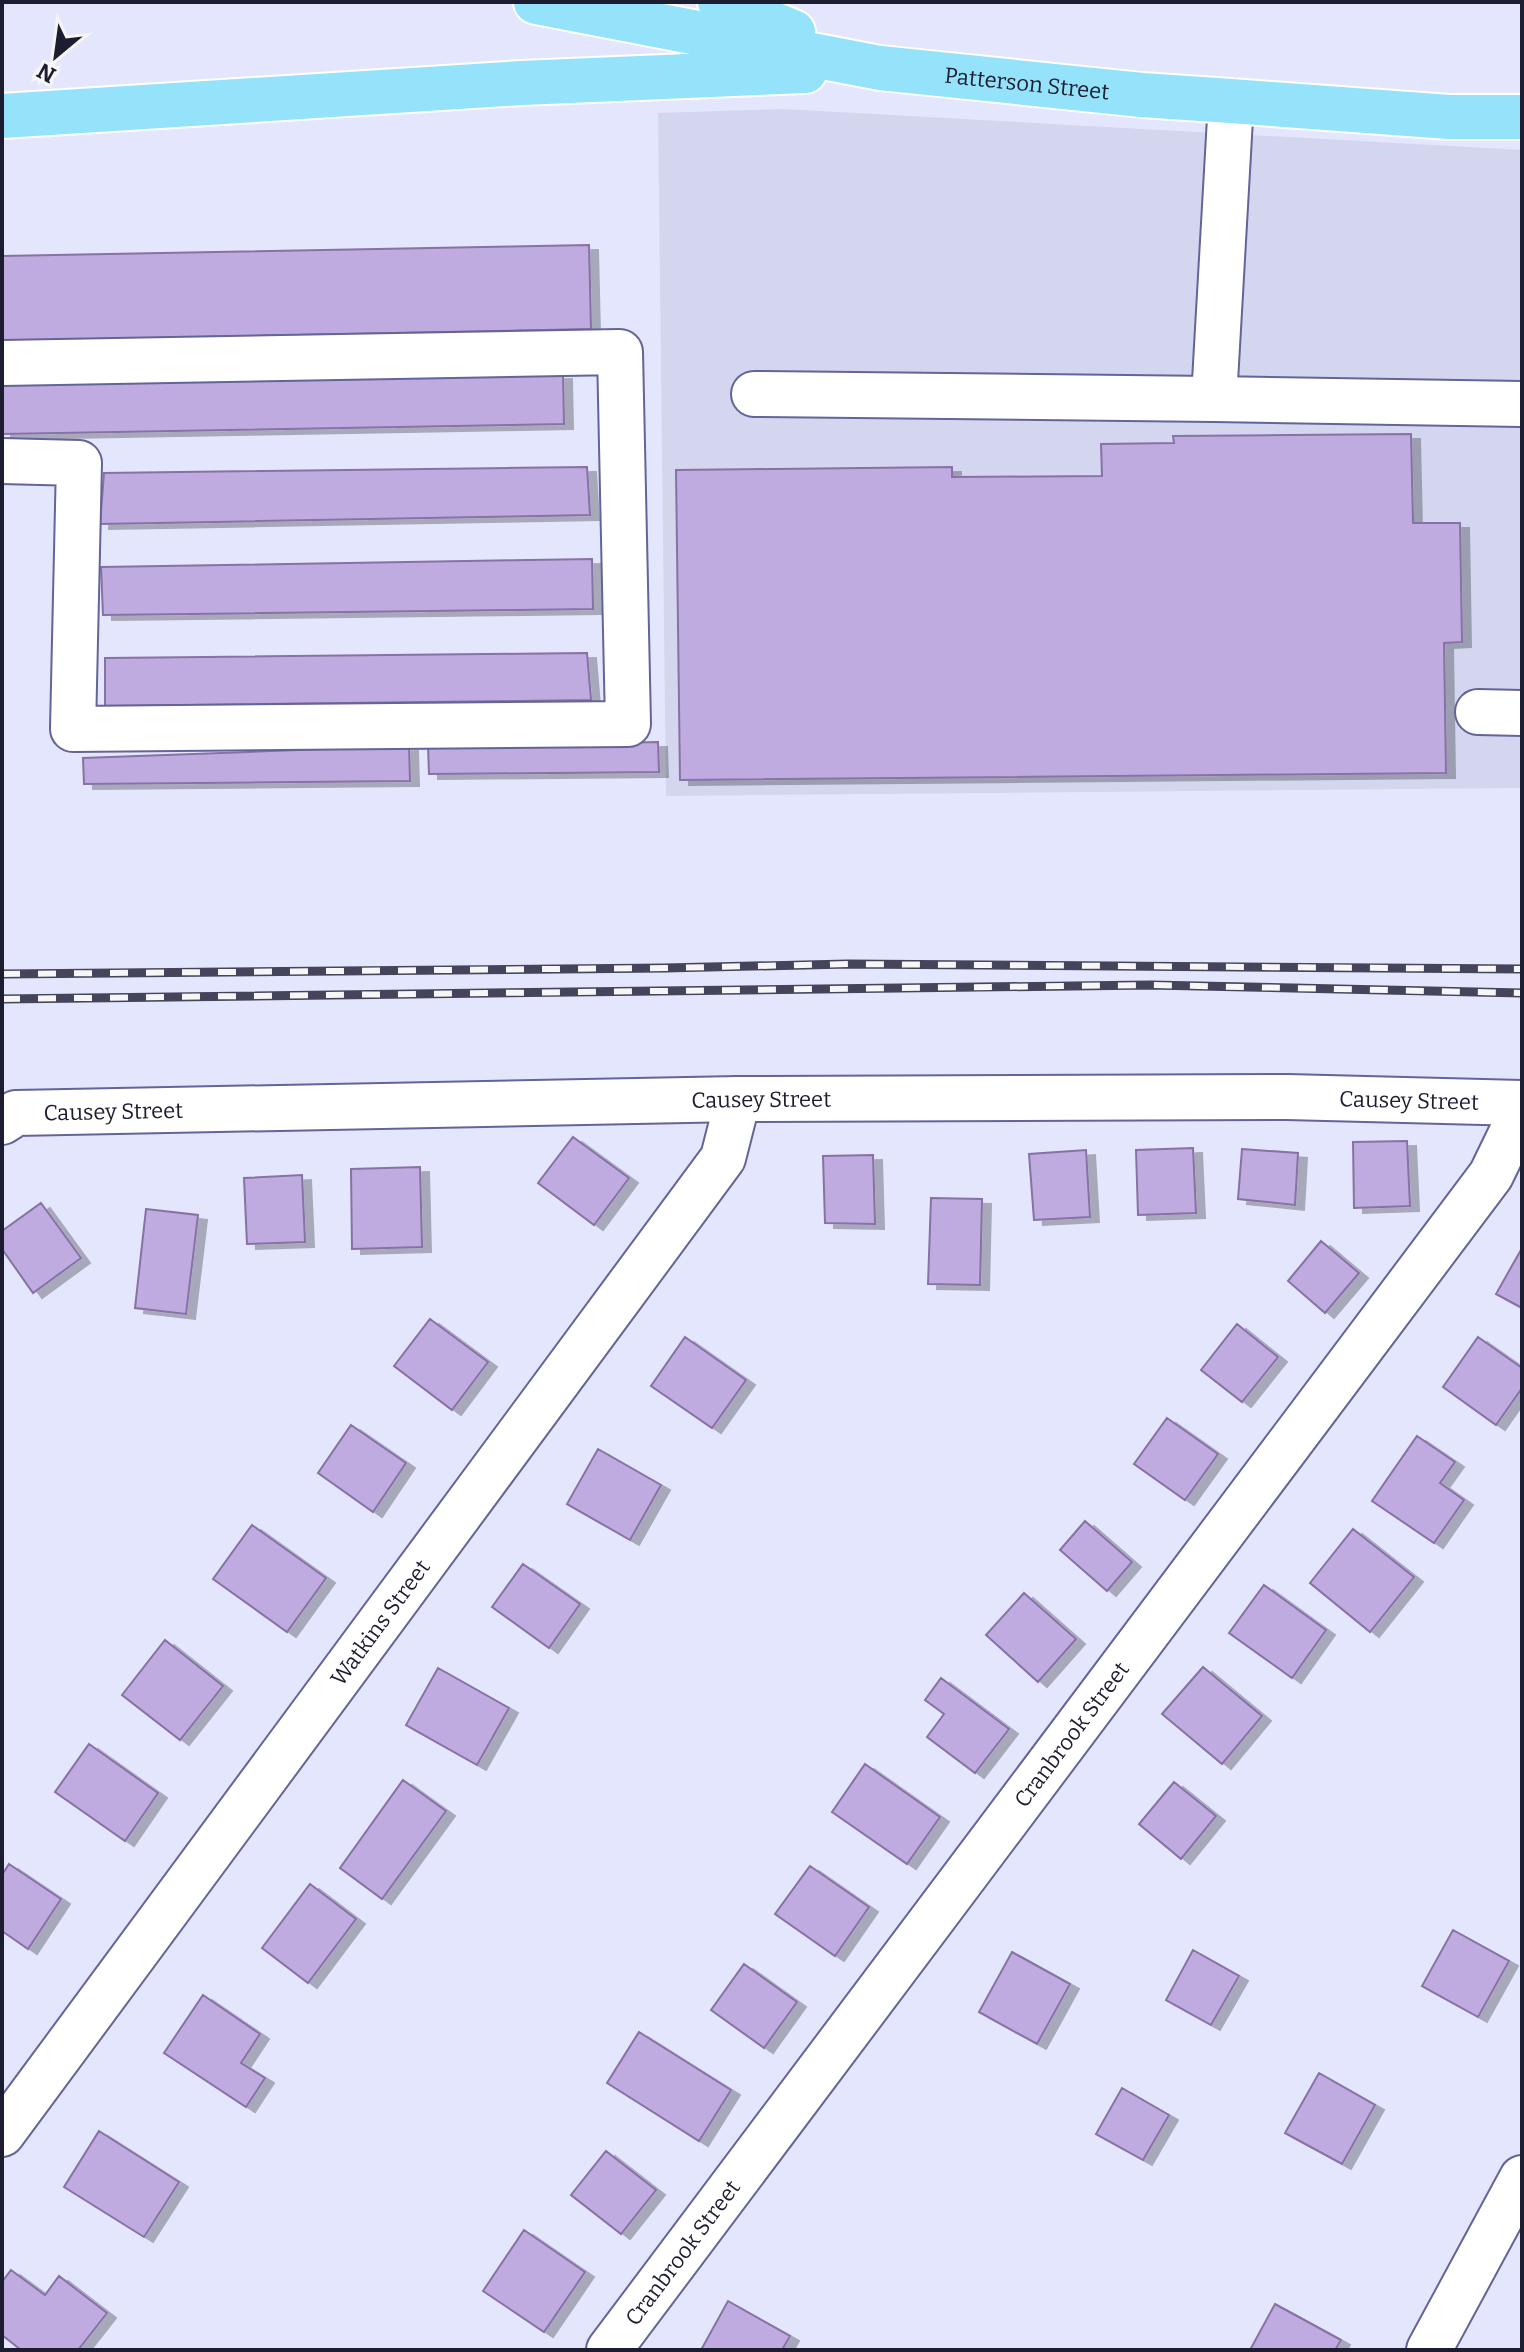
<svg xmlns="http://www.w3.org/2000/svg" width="1524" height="2352" font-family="Bitter,serif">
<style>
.built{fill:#d4d6f0}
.building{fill:#c0abe1;stroke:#8672a4;stroke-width:2;filter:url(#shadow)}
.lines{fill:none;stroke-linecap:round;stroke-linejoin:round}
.minor-casing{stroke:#636497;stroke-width:48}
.major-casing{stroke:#fff;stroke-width:48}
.minor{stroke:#fff;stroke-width:44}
.major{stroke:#95e3fb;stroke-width:44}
.rail-casing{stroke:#44445a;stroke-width:9}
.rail{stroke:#f6f6f6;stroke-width:6;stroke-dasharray:18;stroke-linecap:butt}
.labels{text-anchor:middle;stroke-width:6;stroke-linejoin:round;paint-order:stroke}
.street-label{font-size:22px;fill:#1d1d32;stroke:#f6f6f6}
</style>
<defs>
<filter id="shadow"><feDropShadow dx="9" dy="5" stdDeviation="0" flood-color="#0004"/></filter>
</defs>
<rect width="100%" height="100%" fill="#e4e6fe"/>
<path class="built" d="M 783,109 L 1522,150 L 1522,788 L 666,796 L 658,113 Z"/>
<path class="building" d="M 589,245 L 591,329 L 2,341 L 2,256 Z
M 563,374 L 564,424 L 2,434 L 2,384 Z
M 1411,434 L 1413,523 L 1460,523 L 1462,642 L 1444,643 L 1446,773 L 680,780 L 676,470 L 952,467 L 952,477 L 1102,476 L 1101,444 L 1174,443 L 1173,436 Z
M 587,467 L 590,515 L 100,524 L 104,473 Z
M 592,559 L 593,609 L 103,615 L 101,567 Z
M 587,653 L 591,700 L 105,706 L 105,658 Z
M 658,742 L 659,772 L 429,774 L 428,747 Z
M 409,746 L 410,781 L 84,784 L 83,758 Z
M 573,1137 L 629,1178 L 594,1225 L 538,1183 Z
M 1407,1141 L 1410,1206 L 1354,1208 L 1353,1142 Z
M 1193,1148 L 1196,1213 L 1138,1215 L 1136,1150 Z
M 1242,1149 L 1298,1153 L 1295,1205 L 1238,1199 Z
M 1086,1150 L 1090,1217 L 1034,1220 L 1029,1154 Z
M 873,1155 L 875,1224 L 825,1223 L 823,1156 Z
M 420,1167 L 422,1247 L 352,1249 L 351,1169 Z
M 302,1175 L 305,1242 L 247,1244 L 244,1178 Z
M 931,1198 L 982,1199 L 980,1285 L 928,1284 Z
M 41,1203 L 81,1258 L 33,1293 L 2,1249 L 2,1231 Z
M 146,1209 L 198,1215 L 186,1314 L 135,1308 Z
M 1321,1241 L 1359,1273 L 1325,1313 L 1288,1281 Z
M 1522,1248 L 1522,1308 L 1496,1294 Z
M 430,1319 L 488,1362 L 452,1410 L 394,1366 Z
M 1237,1324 L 1278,1357 L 1242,1402 L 1201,1370 Z
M 685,1337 L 746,1380 L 712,1428 L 651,1386 Z
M 1478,1337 L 1522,1368 L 1522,1388 L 1496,1425 L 1443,1387 Z
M 1167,1418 L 1218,1454 L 1185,1500 L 1134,1464 Z
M 351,1425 L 406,1463 L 373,1512 L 318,1473 Z
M 1417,1436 L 1455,1462 L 1440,1483 L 1464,1500 L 1434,1543 L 1372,1501 Z
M 598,1449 L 661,1485 L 630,1540 L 567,1504 Z
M 1085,1521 L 1132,1562 L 1107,1591 L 1060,1550 Z
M 252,1525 L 326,1578 L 287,1632 L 213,1579 Z
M 1353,1529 L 1414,1577 L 1370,1632 L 1310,1583 Z
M 523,1564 L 580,1604 L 549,1648 L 492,1607 Z
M 1264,1585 L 1326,1630 L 1292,1678 L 1229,1633 Z
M 1024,1593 L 1076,1639 L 1038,1682 L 986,1635 Z
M 165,1640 L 223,1686 L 180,1740 L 122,1695 Z
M 1203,1667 L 1262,1716 L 1222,1764 L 1162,1714 Z
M 438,1668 L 509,1708 L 477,1765 L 406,1725 Z
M 941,1678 L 1009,1729 L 975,1773 L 927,1737 L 944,1714 L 925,1700 Z
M 89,1744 L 158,1793 L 125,1841 L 55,1792 Z
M 865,1764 L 940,1817 L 907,1864 L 832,1812 Z
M 403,1780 L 446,1811 L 382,1899 L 340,1868 Z
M 1174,1782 L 1216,1816 L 1181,1859 L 1139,1824 Z
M 9,1864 L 61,1899 L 28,1949 L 2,1931 L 2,1875 Z
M 810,1866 L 869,1907 L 835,1956 L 775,1914 Z
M 310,1884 L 356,1919 L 308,1983 L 262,1948 Z
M 1453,1930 L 1509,1961 L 1478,2017 L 1422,1986 Z
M 1193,1950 L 1239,1976 L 1211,2025 L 1166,2000 Z
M 1012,1952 L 1070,1984 L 1037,2044 L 979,2012 Z
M 744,1964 L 797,2002 L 764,2048 L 711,2010 Z
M 203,1995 L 260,2034 L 241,2063 L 265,2078 L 246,2107 L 164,2053 Z
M 639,2032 L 731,2090 L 699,2141 L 607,2083 Z
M 1319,2073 L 1375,2105 L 1342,2164 L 1285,2133 Z
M 1122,2088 L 1169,2115 L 1143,2160 L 1096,2134 Z
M 99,2131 L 179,2182 L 144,2237 L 64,2187 Z
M 606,2151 L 656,2190 L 621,2234 L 571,2195 Z
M 524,2230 L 585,2272 L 544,2332 L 483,2291 Z
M 11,2270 L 45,2295 L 59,2276 L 107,2313 L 78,2350 L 21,2350 L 2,2335 L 2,2282 Z
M 728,2301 L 790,2336 L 782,2350 L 701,2350 Z
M 1275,2304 L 1341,2340 L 1335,2350 L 1250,2350 Z"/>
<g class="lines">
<g class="minor-casing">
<g id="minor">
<path d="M 1231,101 L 1214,399 L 1522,404"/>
<path d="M 2,363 L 620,352 L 628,724 L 73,729 L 79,463 L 2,461"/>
<path d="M 754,394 L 1214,399"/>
<path d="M 1478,712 L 1522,713"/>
<path id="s1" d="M 2,1122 L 16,1113 L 738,1099 L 1287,1097 L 1522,1103"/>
<path id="s2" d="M 2,2134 L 723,1158 L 738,1099"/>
<path id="s3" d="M 609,2350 L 1491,1175 L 1522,1111"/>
<path d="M 1429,2350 L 1522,2178"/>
</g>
</g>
<g class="major-casing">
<g id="major">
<path id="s4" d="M 536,2 L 880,68 L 1142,95 L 1231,101 L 1449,117 L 1522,117"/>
<path d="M 720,2 L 793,32"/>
<path d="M 2,116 L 522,83 L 805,71"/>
</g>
</g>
<use href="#minor" class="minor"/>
<use href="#major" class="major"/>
<g class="rail-casing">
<path id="rail" d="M 2,974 L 665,968 L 848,964 L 1522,969
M 2,999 L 1150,985 L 1522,993"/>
</g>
<use href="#rail" class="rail"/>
</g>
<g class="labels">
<g class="street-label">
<text dy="8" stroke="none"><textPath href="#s4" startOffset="498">Patterson Street</textPath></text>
<text dy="8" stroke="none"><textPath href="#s1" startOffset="762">Causey Street</textPath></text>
<text dy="8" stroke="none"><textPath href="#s1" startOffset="1410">Causey Street</textPath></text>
<text dy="8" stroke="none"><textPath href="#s1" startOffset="114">Causey Street</textPath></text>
<text dy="8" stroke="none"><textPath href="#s2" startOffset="636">Watkins Street</textPath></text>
<text dy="8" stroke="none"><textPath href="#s3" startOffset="770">Cranbrook Street</textPath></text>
<text dy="8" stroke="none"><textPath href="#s3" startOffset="122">Cranbrook Street</textPath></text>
</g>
</g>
<rect width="1524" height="2352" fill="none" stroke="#1d1d32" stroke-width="8"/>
<g transform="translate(56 56) rotate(209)" stroke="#f6f6f6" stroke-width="6" paint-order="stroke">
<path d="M0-6L14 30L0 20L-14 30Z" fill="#1d1d32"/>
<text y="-12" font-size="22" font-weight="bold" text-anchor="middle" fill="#1d1d32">N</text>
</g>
</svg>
